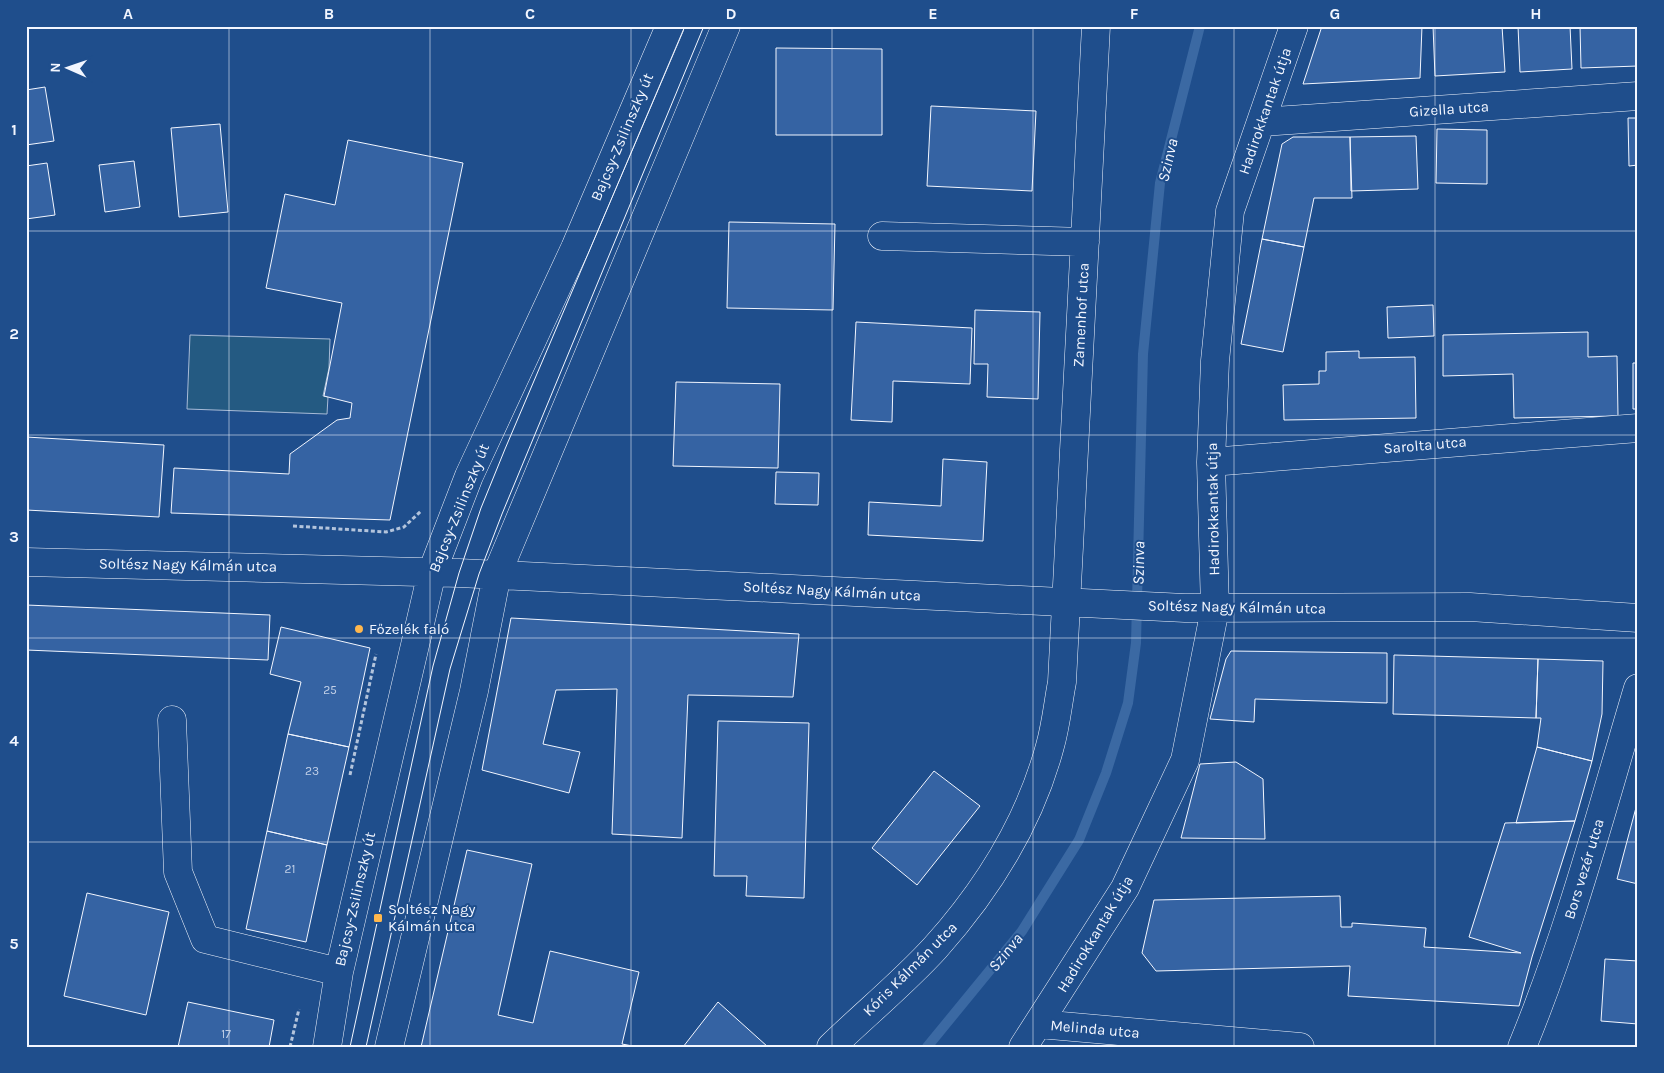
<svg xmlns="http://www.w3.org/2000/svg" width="1664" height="1073" font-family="Karla,sans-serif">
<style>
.green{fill:#245a82;stroke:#a8bbd7}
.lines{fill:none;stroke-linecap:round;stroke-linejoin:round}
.stream{stroke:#3b69a3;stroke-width:10}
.building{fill:#3563a3;stroke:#f2f6ff}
.minor-casing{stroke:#f2f6ff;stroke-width:29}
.path{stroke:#b3c4dc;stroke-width:3;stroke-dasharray:4 2.5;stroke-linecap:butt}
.minor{stroke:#1f4e8c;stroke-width:28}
.tram{stroke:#f2f6ff;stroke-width:1}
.grid{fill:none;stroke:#f2f6ff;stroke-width:1;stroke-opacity:0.55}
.poi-dot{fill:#ffb74d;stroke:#1f4e8c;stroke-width:2}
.labels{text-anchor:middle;stroke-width:4;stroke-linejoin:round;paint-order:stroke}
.number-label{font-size:12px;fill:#c3d1e8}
.street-label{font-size:15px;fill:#f2f6ff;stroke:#1f4e8c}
.poi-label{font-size:15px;fill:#f2f6ff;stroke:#1f4e8c;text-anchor:start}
.water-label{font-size:16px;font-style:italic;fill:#f2f6ff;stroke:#1f4e8c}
.neatline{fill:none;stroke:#f2f6ff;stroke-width:2}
.grid-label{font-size:16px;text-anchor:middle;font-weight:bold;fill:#f2f6ff}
</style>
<rect width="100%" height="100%" fill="#1f4e8c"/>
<path class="green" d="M 190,335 L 330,339 L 329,368 L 323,396 L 328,397 L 327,414 L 187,409 Z"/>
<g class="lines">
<path class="stream" d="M 927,1047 L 1022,931 L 1079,840 L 1106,773 L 1128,703 L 1136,643 L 1143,354 L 1160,183 L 1200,26"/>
</g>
<path class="building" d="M 1322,26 L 1422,26 L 1420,78 L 1303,84 Z
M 1433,26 L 1502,26 L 1505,72 L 1435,76 Z
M 1518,26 L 1570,26 L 1572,69 L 1520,72 Z
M 1580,26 L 1637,26 L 1638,66 L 1581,68 Z
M 776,48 L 882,49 L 882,135 L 776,135 Z
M 45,87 L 54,141 L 26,145 L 26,90 Z
M 931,106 L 1036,111 L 1032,191 L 927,186 Z
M 1628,118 L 1638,118 L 1638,165 L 1629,166 Z
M 220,124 L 228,212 L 179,217 L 171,128 Z
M 1437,129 L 1487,130 L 1487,184 L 1436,183 Z
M 1416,136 L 1418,189 L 1351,191 L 1350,137 Z
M 1293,137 L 1350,137 L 1352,198 L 1314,198 L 1304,247 L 1262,239 L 1282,144 Z
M 348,140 L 463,163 L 390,520 L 171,513 L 174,468 L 289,474 L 290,454 L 337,420 L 350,418 L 352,403 L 324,396 L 342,303 L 266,288 L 285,194 L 335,205 Z
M 134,161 L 140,207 L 105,212 L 99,165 Z
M 47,163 L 55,215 L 26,219 L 26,166 Z
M 729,222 L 835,224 L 833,310 L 727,308 Z
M 1262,239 L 1304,247 L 1283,352 L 1241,344 Z
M 1433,305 L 1434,336 L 1388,338 L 1387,307 Z
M 975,310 L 1040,312 L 1038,399 L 987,397 L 988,364 L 974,364 Z
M 856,322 L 972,328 L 970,384 L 893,381 L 892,422 L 851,420 Z
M 1588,332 L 1588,357 L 1617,356 L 1618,416 L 1514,418 L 1513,374 L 1443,376 L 1443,335 Z
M 1359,351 L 1359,358 L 1415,357 L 1416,418 L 1284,420 L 1283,385 L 1319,384 L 1319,371 L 1326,371 L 1326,352 Z
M 1633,363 L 1638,363 L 1638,409 L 1633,409 Z
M 676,382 L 780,384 L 778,468 L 673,466 Z
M 26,437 L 164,445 L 159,517 L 26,510 Z
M 943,459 L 987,462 L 983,541 L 868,535 L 869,502 L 941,506 Z
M 776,472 L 819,473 L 818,505 L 775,504 Z
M 26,605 L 270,615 L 268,660 L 26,650 Z
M 511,618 L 799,634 L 793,697 L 688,695 L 682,838 L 612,834 L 617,689 L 556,690 L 543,744 L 580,752 L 569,793 L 482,770 Z
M 281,627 L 370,648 L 349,747 L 288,734 L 301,682 L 270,674 Z
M 1231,651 L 1387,653 L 1387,703 L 1255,699 L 1254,722 L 1210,719 L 1226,659 Z
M 1394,655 L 1538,659 L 1536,718 L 1393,714 Z
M 1538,659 L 1603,661 L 1602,714 L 1592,761 L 1537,747 L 1541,718 L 1536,718 Z
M 718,721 L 809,723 L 804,898 L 746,896 L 747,876 L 714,876 Z
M 288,734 L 349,747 L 327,845 L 267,831 Z
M 1537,747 L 1592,761 L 1575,821 L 1516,823 Z
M 1236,762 L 1263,779 L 1265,839 L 1181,838 L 1200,764 Z
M 934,771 L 980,806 L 917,885 L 872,848 Z
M 1638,800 L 1638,884 L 1617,879 Z
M 1575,821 L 1532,957 L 1519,1006 L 1348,996 L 1350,966 L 1156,971 L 1142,953 L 1154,900 L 1340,896 L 1341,927 L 1352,927 L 1352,923 L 1426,928 L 1424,947 L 1521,953 L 1469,937 L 1505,823 Z
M 267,831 L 327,845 L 306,942 L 246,929 Z
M 467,850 L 532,864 L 498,1015 L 533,1023 L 550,951 L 639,972 L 622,1044 L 638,1047 L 421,1047 Z
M 87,893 L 169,912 L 146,1015 L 64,996 Z
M 1605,959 L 1638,961 L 1638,1024 L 1601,1021 Z
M 188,1002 L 274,1020 L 269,1047 L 178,1047 Z
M 718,1002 L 768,1047 L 683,1047 Z"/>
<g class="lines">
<g class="minor-casing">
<path id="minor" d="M 1261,122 L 1638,96
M 882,236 L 1085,242
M 1211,462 L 1638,428
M 26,562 L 459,573 L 1185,608 L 1470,607 L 1638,618
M 172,720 L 178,872 L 205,939 L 339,972
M 1039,1024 L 1300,1047
M 327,1047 L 339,972 L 432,572 L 469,476 L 575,248 L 670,26
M 389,1047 L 474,691 L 497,574 L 726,26
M 831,1047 C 865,1014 903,983 935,948 C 987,890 1030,821 1050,746 C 1056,725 1058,703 1062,682 L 1096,26
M 1023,1047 L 1125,888 L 1185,760 L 1215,609 L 1211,462 L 1215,361 L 1230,211 L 1294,26
M 1522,1047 C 1570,931 1602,808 1638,688"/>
</g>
<path class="path" d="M 293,526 L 386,532 L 404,527 L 421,511
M 350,775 L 376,654
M 290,1047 L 299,1009"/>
<use href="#minor" class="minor"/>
<path class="tram" d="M 350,1047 L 433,666 L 459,573 L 481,508 L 505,449 L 685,26
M 366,1047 L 450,669 L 479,574 L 502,514 L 704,26"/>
</g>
<path class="grid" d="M 229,26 L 229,1047M 430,26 L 430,1047M 631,26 L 631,1047M 832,26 L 832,1047M 1033,26 L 1033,1047M 1234,26 L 1234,1047M 1435,26 L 1435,1047M 26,231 L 1638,231M 26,435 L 1638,435M 26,638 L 1638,638M 26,842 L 1638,842"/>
<g class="poi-dot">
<circle cx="359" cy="629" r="5"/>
<rect x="373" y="913" width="10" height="10" rx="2.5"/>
</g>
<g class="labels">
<g class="number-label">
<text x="330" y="694">25</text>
<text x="312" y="775">23</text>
<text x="290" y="873">21</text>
<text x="226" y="1038">17</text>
</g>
<g class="street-label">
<text transform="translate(1449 109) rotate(-4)" y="5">Gizella utca</text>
<text transform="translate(1265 111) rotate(-71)" y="5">Hadirokkantak útja</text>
<text transform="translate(622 137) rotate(-67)" y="5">Bajcsy-Zsilinszky út</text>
<text transform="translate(1081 315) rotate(-87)" y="5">Zamenhof utca</text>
<text transform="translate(1425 445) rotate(-5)" y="5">Sarolta utca</text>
<text transform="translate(459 508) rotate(-68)" y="5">Bajcsy-Zsilinszky út</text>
<text transform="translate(1213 509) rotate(-91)" y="5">Hadirokkantak útja</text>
<text transform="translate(188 565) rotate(1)" y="5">Soltész Nagy Kálmán utca</text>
<text transform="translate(832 591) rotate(3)" y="5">Soltész Nagy Kálmán utca</text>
<text transform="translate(1237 607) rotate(1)" y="5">Soltész Nagy Kálmán utca</text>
<text transform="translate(1584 869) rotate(-73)" y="5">Bors vezér utca</text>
<text transform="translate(355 899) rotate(-77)" y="5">Bajcsy-Zsilinszky út</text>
<text transform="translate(1095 934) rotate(-59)" y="5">Hadirokkantak útja</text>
<text transform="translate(910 969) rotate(-45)" y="5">Kóris Kálmán utca</text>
<text transform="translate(1095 1029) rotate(5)" y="5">Melinda utca</text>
</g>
<g class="poi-label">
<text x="369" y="634">Főzelék faló</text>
<text x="388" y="914">Soltész Nagy<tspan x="388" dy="17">Kálmán utca</tspan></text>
</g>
<g class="water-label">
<text transform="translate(1167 160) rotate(-77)" y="6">Szinva</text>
<text transform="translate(1138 563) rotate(-89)" y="6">Szinva</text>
<text transform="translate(1005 952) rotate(-51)" y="6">Szinva</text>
</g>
</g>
<rect width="1664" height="1073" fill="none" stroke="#1f4e8c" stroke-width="55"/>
<g transform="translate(68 68) rotate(272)" stroke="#1f4e8c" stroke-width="4" paint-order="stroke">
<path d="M0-4L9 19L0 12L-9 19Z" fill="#f2f6ff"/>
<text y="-8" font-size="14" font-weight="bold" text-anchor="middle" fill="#f2f6ff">N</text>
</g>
<rect x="28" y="28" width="1608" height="1018" class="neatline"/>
<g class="grid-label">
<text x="128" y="19">A</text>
<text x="329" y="19">B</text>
<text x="530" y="19">C</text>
<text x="731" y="19">D</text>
<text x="933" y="19">E</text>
<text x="1134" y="19">F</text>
<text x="1335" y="19">G</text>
<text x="1536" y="19">H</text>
<text x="14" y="135">1</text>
<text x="14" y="339">2</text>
<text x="14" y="542">3</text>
<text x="14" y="746">4</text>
<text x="14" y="949">5</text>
</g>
</svg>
